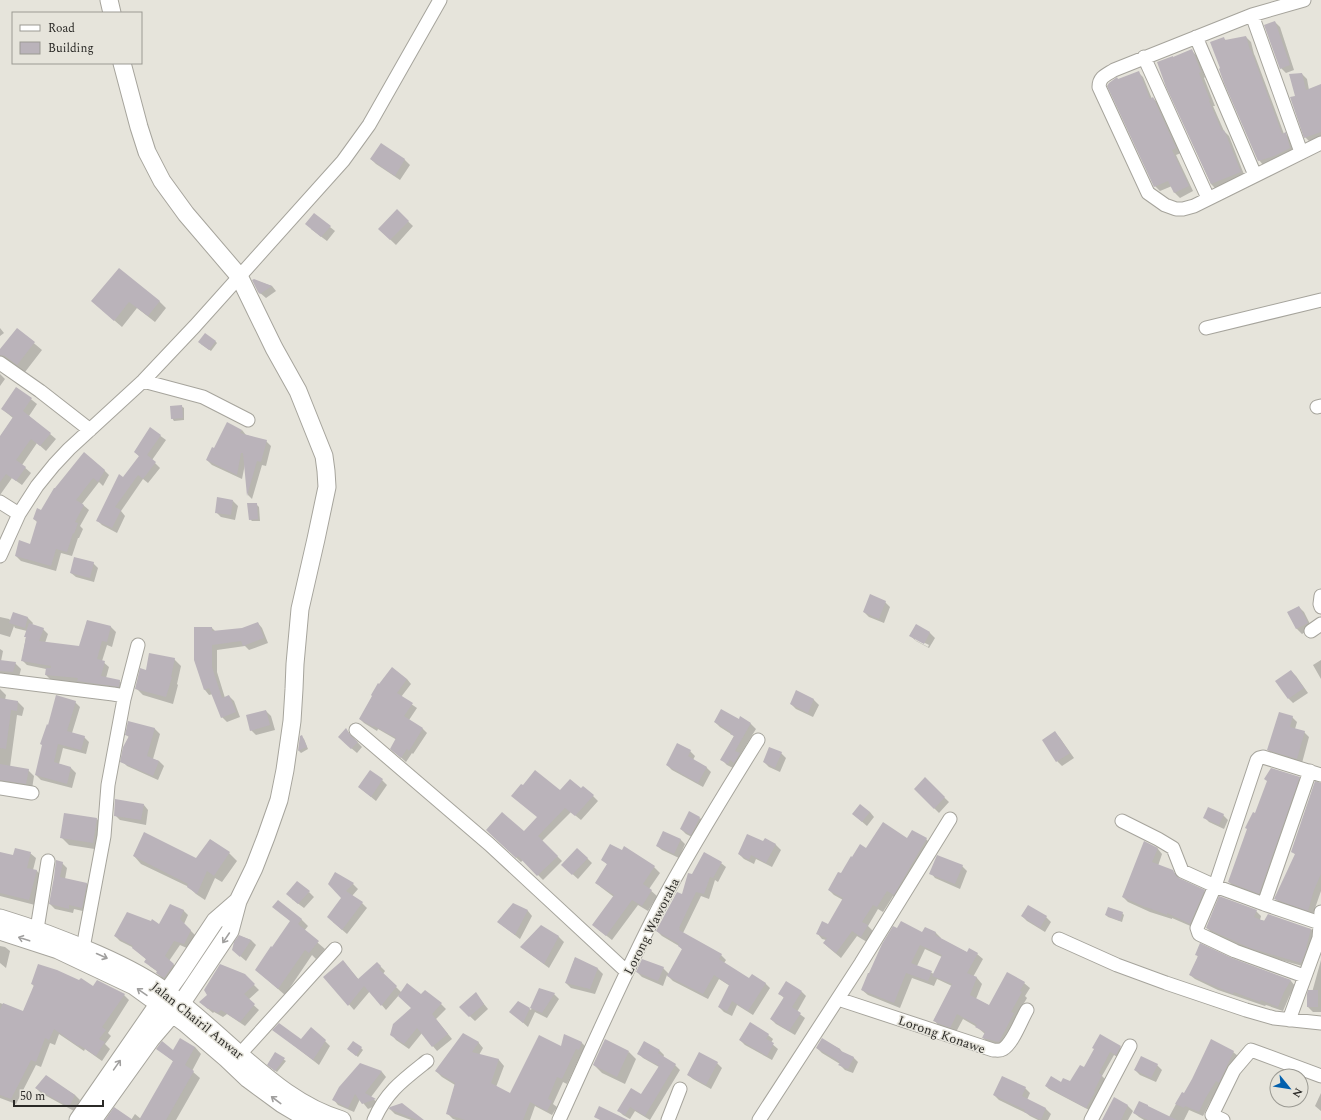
<svg xmlns="http://www.w3.org/2000/svg" width="1321" height="1120" font-family="Spectral,serif">
<style>
.shadow{fill:#0003;fill-rule:evenodd}
.building{fill:#bab3ba}
.lines{fill:none;stroke-linecap:round;stroke-linejoin:round}
.minor-casing{stroke:#a6a49c;stroke-width:15}
.major-casing{stroke:#a6a49c;stroke-width:19}
.minor{stroke:#fff;stroke-width:13}
.major{stroke:#fff;stroke-width:17}
.oneway{stroke:#a09f9e}
.labels{text-anchor:middle;stroke-width:3;stroke-linejoin:round;paint-order:stroke}
.street-label{font-size:13px;fill:#2b2a27;stroke:#e6e4db}
</style>
<rect width="100%" height="100%" fill="#e6e4db"/>
<path class="shadow" d="M 1275,22 L 1280,27 L 1294,70 L 1286,73 L 1281,68 Z
M 1246,37 L 1251,42 L 1254,54 L 1255,56 L 1284,134 L 1285,134 L 1290,138 L 1294,153 L 1263,165 L 1259,160 L 1223,38 L 1227,41 Z
M 1192,51 L 1197,56 L 1205,77 L 1204,78 L 1215,106 L 1213,106 L 1224,131 L 1229,136 L 1245,177 L 1216,189 L 1211,184 L 1167,86 Z
M 1138,72 L 1143,77 L 1152,99 L 1153,98 L 1158,103 L 1181,153 L 1176,155 L 1193,191 L 1180,198 L 1175,193 L 1172,186 L 1160,191 L 1155,186 L 1119,80 Z
M 1302,74 L 1307,79 L 1309,90 L 1321,86 L 1321,138 L 1310,142 L 1305,137 L 1296,96 Z
M 381,144 L 405,160 L 410,165 L 400,180 L 376,164 L 371,159 Z
M 397,211 L 413,226 L 396,245 L 379,229 Z
M 330,227 L 335,231 L 327,241 L 311,229 Z
M 254,280 L 272,286 L 276,291 L 266,298 L 259,292 Z
M 92,301 L 159,301 L 166,308 L 155,322 L 137,308 L 122,327 Z
M 0,328 L 4,333 L 0,336 Z
M 17,329 L 42,350 L 25,372 L 10,362 L 0,362 L 0,352 Z
M 215,341 L 217,343 L 211,351 L 201,344 Z
M 0,374 L 5,379 L 0,386 Z
M 17,388 L 37,404 L 29,416 L 56,439 L 46,451 L 37,443 L 22,465 L 31,473 L 22,485 L 12,478 L 0,495 L 0,437 L 13,418 L 2,409 Z
M 181,406 L 184,408 L 184,420 L 174,421 L 172,418 Z
M 151,429 L 166,440 L 152,460 L 160,468 L 148,483 L 143,479 L 121,511 L 125,516 L 117,533 L 102,525 L 97,520 L 123,478 L 140,457 L 135,452 Z
M 242,430 L 246,435 L 266,441 L 271,446 L 266,466 L 262,465 L 252,499 L 248,495 L 245,464 L 242,479 L 212,465 L 207,460 L 214,449 Z
M 104,470 L 109,475 L 103,486 L 99,482 L 82,504 L 89,510 L 80,526 L 83,529 L 79,538 L 78,538 L 72,556 L 61,553 L 56,571 L 21,561 L 16,556 L 31,545 L 38,523 L 34,519 L 41,511 Z
M 233,501 L 238,506 L 235,520 L 221,517 L 216,512 Z
M 256,504 L 259,507 L 260,521 L 252,521 L 250,519 Z
M 93,563 L 98,568 L 94,582 L 76,577 L 71,573 Z
M 885,602 L 890,607 L 884,623 L 869,617 L 864,612 Z
M 1299,607 L 1304,612 L 1312,628 L 1302,634 L 1297,629 L 1288,613 Z
M 14,614 L 28,618 L 33,623 L 32,625 L 43,629 L 48,634 L 45,643 L 80,648 L 87,621 L 111,627 L 116,632 L 112,647 L 107,645 L 102,661 L 109,667 L 106,678 L 119,681 L 124,685 L 123,691 L 83,686 L 79,683 L 51,680 L 46,675 L 46,669 L 27,665 L 22,660 L 27,631 L 15,628 L 14,626 L 10,637 L 0,634 L 0,617 L 9,619 L 11,621 Z
M 258,623 L 262,628 L 268,643 L 249,650 L 245,646 L 217,650 L 217,672 L 225,698 L 229,696 L 234,701 L 240,717 L 227,722 L 222,717 L 213,694 L 209,695 L 205,690 L 195,659 L 212,628 L 216,632 L 242,629 Z
M 916,625 L 930,633 L 935,638 L 929,648 L 916,641 L 911,636 ZM 915,638 L 929,645 L 928,647 L 915,640 Z
M 0,649 L 3,651 L 1,661 L 15,663 L 21,669 L 19,677 L 0,676 Z
M 174,659 L 181,666 L 177,684 L 178,685 L 173,704 L 143,695 L 136,688 L 147,671 Z
M 1321,660 L 1321,679 L 1313,665 Z
M 1291,671 L 1296,676 L 1308,693 L 1293,703 L 1289,699 Z
M 407,679 L 411,684 L 401,697 L 417,708 L 409,720 L 423,729 L 427,733 L 413,754 L 412,753 L 406,762 L 396,753 L 397,740 L 378,729 L 377,731 L 364,723 L 360,719 L 379,685 Z
M 0,689 L 6,695 L 5,700 L 18,702 L 24,708 L 22,716 L 17,715 L 10,767 L 28,770 L 34,776 L 32,789 L 0,783 Z
M 797,692 L 814,700 L 819,705 L 813,717 L 796,709 L 791,704 Z
M 75,702 L 80,707 L 72,733 L 84,737 L 89,742 L 86,754 L 63,748 L 59,764 L 71,768 L 76,773 L 72,788 L 41,780 L 36,775 L 48,726 Z
M 266,711 L 271,716 L 275,730 L 256,735 L 251,730 Z
M 1292,717 L 1297,722 L 1295,729 L 1304,732 L 1309,737 L 1302,763 L 1273,755 L 1268,750 Z
M 741,718 L 751,724 L 756,729 L 740,755 L 745,759 L 740,767 L 735,765 L 733,768 L 727,765 L 722,760 L 734,736 L 720,727 L 715,722 L 739,721 Z
M 129,722 L 155,729 L 160,734 L 153,759 L 159,761 L 164,766 L 158,780 L 127,766 L 122,761 L 129,737 L 126,735 Z
M 346,730 L 362,747 L 357,753 L 344,742 Z
M 1055,733 L 1060,738 L 1074,758 L 1062,766 L 1057,761 Z
M 301,737 L 304,739 L 308,749 L 301,753 L 299,751 Z
M 690,751 L 695,756 L 693,760 L 706,767 L 711,772 L 703,787 L 672,770 L 667,765 Z
M 781,753 L 786,758 L 780,772 L 769,767 L 764,762 Z
M 1299,778 L 1304,783 L 1264,898 L 1234,887 L 1229,882 L 1256,815 Z
M 925,779 L 949,802 L 939,813 L 915,789 Z
M 382,780 L 387,785 L 376,801 L 359,787 Z
M 1321,784 L 1321,891 L 1313,914 L 1280,903 L 1276,899 L 1296,855 L 1292,851 Z
M 581,790 L 593,796 L 598,801 L 581,820 L 571,812 L 542,841 L 562,861 L 543,880 L 523,860 L 521,862 L 492,835 L 524,832 L 538,817 L 560,792 Z
M 144,805 L 148,810 L 146,825 L 120,820 L 115,815 Z
M 870,812 L 874,817 L 867,826 L 853,814 Z
M 1223,815 L 1228,820 L 1224,829 L 1209,822 L 1205,818 Z
M 700,818 L 704,822 L 696,839 L 686,834 L 681,829 Z
M 97,819 L 104,827 L 101,850 L 69,845 L 61,837 Z
M 680,839 L 685,844 L 679,858 L 662,850 L 657,846 Z
M 765,839 L 776,845 L 781,850 L 772,867 L 756,859 L 754,864 L 744,859 L 739,854 L 763,843 Z
M 926,839 L 931,844 L 899,899 L 893,896 L 883,912 L 878,909 L 868,926 L 873,931 L 867,942 L 857,936 L 841,958 L 829,948 L 824,943 L 826,940 L 822,939 L 817,933 L 829,925 L 843,900 L 834,895 L 829,890 L 853,859 L 867,849 L 908,840 Z
M 210,840 L 229,853 L 237,861 L 222,882 L 215,878 L 205,900 L 196,894 L 189,887 L 141,864 L 134,856 L 197,860 Z
M 1145,843 L 1158,849 L 1162,854 L 1158,866 L 1172,871 L 1178,876 L 1179,880 L 1204,891 L 1209,896 L 1195,928 L 1172,918 L 1172,919 L 1150,912 L 1128,902 L 1123,897 Z
M 0,853 L 14,857 L 30,853 L 36,858 L 33,870 L 37,871 L 42,877 L 35,905 L 0,896 Z
M 587,858 L 592,863 L 578,879 L 568,870 Z
M 603,860 L 654,867 L 660,873 L 649,889 L 657,896 L 648,911 L 638,905 L 612,940 L 599,930 L 614,897 L 602,888 L 596,883 L 608,865 Z
M 62,863 L 67,868 L 65,879 L 87,884 L 92,889 L 87,912 L 74,909 L 73,913 L 55,909 L 50,904 Z
M 721,863 L 726,867 L 718,882 L 715,880 L 709,899 L 701,896 L 683,933 L 721,955 L 726,960 L 724,963 L 749,980 L 765,983 L 770,988 L 753,1015 L 737,1005 L 732,1016 L 724,1012 L 719,1007 L 730,986 L 719,979 L 708,999 L 673,981 L 667,975 L 663,986 L 642,977 L 637,972 L 663,968 L 669,974 L 683,950 L 679,946 L 662,936 L 657,931 L 682,895 L 692,875 Z
M 962,866 L 967,871 L 960,889 L 935,878 L 931,873 Z
M 336,874 L 353,884 L 358,889 L 352,896 L 362,903 L 367,908 L 347,934 L 333,922 L 343,898 Z
M 309,892 L 314,897 L 304,908 L 292,899 Z
M 513,904 L 528,911 L 532,916 L 520,939 L 498,922 Z
M 183,910 L 188,915 L 184,924 L 196,936 L 189,949 L 180,945 L 169,961 L 179,969 L 170,982 L 162,978 L 157,973 L 158,972 L 151,967 L 146,962 L 147,960 L 132,947 L 120,941 L 115,936 L 159,925 Z
M 1256,911 L 1261,916 L 1260,920 L 1311,929 L 1316,934 L 1306,967 L 1256,953 L 1212,933 L 1207,928 Z
M 1122,913 L 1124,915 L 1122,922 L 1108,917 L 1106,915 Z
M 1022,916 L 1046,917 L 1051,922 L 1045,932 L 1027,921 Z
M 301,919 L 308,926 L 304,931 L 325,949 L 316,959 L 312,955 L 285,995 L 256,970 Z
M 541,926 L 559,937 L 564,942 L 549,968 L 521,947 Z
M 923,933 L 936,933 L 941,938 L 941,939 L 968,953 L 977,954 L 983,959 L 973,977 L 977,978 L 982,984 L 976,999 L 990,1006 L 1024,983 L 1030,988 L 1025,996 L 1027,998 L 1016,1017 L 1005,1047 L 989,1043 L 983,1038 L 985,1034 L 977,1027 L 963,1019 L 956,1032 L 939,1026 L 934,1020 L 952,986 L 937,979 L 934,986 L 912,978 L 900,1008 L 868,995 L 862,990 ZM 925,949 L 942,957 L 934,974 L 917,966 Z
M 240,936 L 251,940 L 256,945 L 246,961 L 239,955 Z
M 0,946 L 5,947 L 10,951 L 6,968 L 0,963 Z
M 1197,955 L 1232,959 L 1291,981 L 1295,986 L 1289,997 L 1283,1011 L 1266,1005 L 1265,1006 L 1218,990 L 1195,979 L 1190,975 L 1198,957 Z
M 575,958 L 598,969 L 603,974 L 595,994 L 571,988 L 566,983 Z
M 1321,960 L 1321,1012 L 1313,1012 L 1308,1007 Z
M 343,961 L 359,980 L 377,963 L 385,971 L 383,974 L 401,992 L 422,995 L 441,1004 L 446,1009 L 436,1019 L 452,1039 L 437,1051 L 422,1033 L 409,1049 L 396,1040 L 391,1034 L 412,1008 L 399,995 L 386,1010 L 370,991 L 354,1010 L 325,977 Z
M 244,975 L 259,990 L 248,1000 L 259,1010 L 245,1026 L 227,1014 L 223,1017 L 214,1012 L 213,1013 L 200,1002 Z
M 32,984 L 94,988 L 124,995 L 129,1000 L 108,1033 L 111,1036 L 105,1044 L 110,1049 L 102,1061 L 85,1049 L 84,1051 L 59,1034 L 55,1045 L 50,1043 L 41,1067 L 36,1065 L 16,1104 L 0,1098 L 0,1003 L 23,1012 L 35,987 Z
M 540,989 L 554,994 L 559,999 L 547,1018 L 535,1012 L 528,1027 L 511,1012 L 518,1002 L 531,1010 Z
M 802,992 L 806,996 L 797,1012 L 805,1018 L 795,1035 L 776,1024 L 771,1019 L 784,998 L 779,993 Z
M 480,999 L 488,1009 L 475,1021 L 460,1007 Z
M 274,1030 L 301,1040 L 325,1041 L 330,1046 L 319,1065 Z
M 768,1035 L 773,1039 L 771,1043 L 778,1049 L 772,1060 L 745,1045 L 740,1040 Z
M 822,1040 L 840,1049 L 843,1053 L 853,1057 L 858,1062 L 853,1073 L 845,1070 L 840,1065 L 840,1064 L 822,1053 L 817,1048 Z
M 478,1042 L 483,1048 L 479,1055 L 499,1060 L 504,1066 L 496,1087 L 511,1094 L 561,1047 L 581,1042 L 587,1048 L 584,1055 L 581,1054 L 567,1084 L 563,1082 L 553,1104 L 557,1107 L 552,1115 L 535,1106 L 530,1120 L 456,1120 L 453,1119 L 447,1113 L 455,1085 L 442,1077 L 436,1071 Z
M 195,1047 L 201,1054 L 192,1071 L 200,1078 L 176,1120 L 106,1120 L 131,1120 L 135,1114 L 141,1119 L 174,1062 L 158,1049 L 174,1051 Z
M 1120,1047 L 1123,1050 L 1119,1058 L 1114,1055 L 1102,1076 L 1105,1079 L 1097,1095 L 1097,1096 L 1089,1110 L 1049,1089 L 1046,1086 L 1071,1083 L 1084,1068 L 1095,1049 Z
M 361,1048 L 363,1050 L 358,1057 L 350,1051 Z
M 660,1051 L 664,1055 L 663,1058 L 675,1065 L 680,1070 L 650,1120 L 635,1111 L 630,1119 L 623,1115 L 618,1110 L 642,1095 L 659,1067 L 643,1058 L 638,1053 Z
M 629,1052 L 636,1059 L 625,1084 L 602,1073 L 594,1065 Z
M 1233,1052 L 1238,1056 L 1209,1104 L 1203,1116 L 1189,1110 L 1184,1120 L 1144,1120 L 1139,1117 L 1134,1113 L 1169,1117 L 1182,1093 L 1184,1094 Z
M 275,1054 L 286,1061 L 277,1072 L 270,1067 Z
M 717,1063 L 722,1068 L 711,1089 L 693,1079 L 688,1075 Z
M 360,1064 L 382,1072 L 386,1077 L 371,1097 L 379,1104 L 368,1109 L 360,1099 L 354,1112 L 338,1105 L 334,1100 Z
M 1157,1065 L 1162,1070 L 1156,1082 L 1140,1075 L 1135,1070 Z
M 46,1077 L 75,1095 L 80,1100 L 74,1111 L 41,1093 L 36,1088 Z
M 1025,1088 L 1030,1093 L 1027,1100 L 1046,1109 L 1051,1114 L 1048,1120 L 1038,1120 L 1030,1116 L 1026,1113 L 999,1100 L 994,1095 Z
M 1321,1093 L 1321,1111 L 1315,1106 Z
M 1114,1099 L 1128,1106 L 1133,1111 L 1128,1120 L 1106,1120 Z
M 390,1109 L 422,1120 L 411,1120 L 395,1114 Z"/>
<path class="building" d="M 1275,21 L 1290,65 L 1280,69 L 1264,25 Z
M 1246,36 L 1250,50 L 1251,50 L 1282,134 L 1286,132 L 1290,148 L 1274,156 L 1258,161 L 1224,83 L 1219,69 L 1220,68 L 1210,42 L 1224,37 L 1225,40 Z
M 1192,49 L 1201,72 L 1199,73 L 1210,100 L 1209,101 L 1222,131 L 1224,130 L 1241,172 L 1211,184 L 1166,87 L 1157,62 L 1173,56 L 1173,57 Z
M 1139,71 L 1150,99 L 1153,97 L 1176,148 L 1172,150 L 1189,186 L 1174,193 L 1168,181 L 1154,187 L 1107,86 L 1109,83 L 1117,77 L 1118,79 Z
M 1302,73 L 1306,90 L 1321,84 L 1321,132 L 1304,138 L 1290,97 L 1295,96 L 1289,74 Z
M 381,143 L 405,159 L 395,176 L 370,159 Z
M 397,209 L 409,221 L 390,240 L 378,229 Z
M 314,213 L 331,226 L 321,237 L 305,224 Z
M 119,268 L 160,301 L 148,316 L 129,302 L 114,321 L 91,301 Z
M 254,279 L 272,286 L 260,294 L 258,292 L 252,280 Z
M 17,328 L 35,342 L 17,365 L 5,356 L 0,355 L 0,349 Z
M 205,333 L 216,341 L 209,350 L 198,342 Z
M 16,387 L 32,398 L 23,411 L 51,433 L 40,446 L 31,439 L 16,460 L 26,467 L 16,481 L 6,474 L 0,482 L 0,436 L 13,417 L 1,409 Z
M 182,405 L 183,418 L 171,419 L 170,406 Z
M 227,422 L 242,430 L 240,433 L 267,440 L 261,462 L 257,461 L 247,496 L 243,453 L 241,453 L 237,475 L 206,460 L 212,447 L 214,448 Z
M 150,427 L 161,435 L 147,455 L 156,462 L 143,479 L 138,475 L 115,507 L 121,510 L 112,528 L 96,521 L 119,474 L 123,477 L 139,456 L 134,452 Z
M 84,452 L 105,470 L 98,482 L 93,478 L 76,500 L 84,505 L 75,522 L 78,523 L 74,534 L 73,533 L 67,552 L 56,549 L 51,566 L 15,556 L 19,540 L 30,544 L 37,521 L 33,519 L 37,508 L 41,510 L 54,488 L 55,488 Z
M 217,497 L 233,500 L 231,515 L 215,513 Z
M 247,503 L 257,503 L 258,519 L 249,520 Z
M 74,557 L 94,562 L 90,578 L 70,573 Z
M 870,594 L 886,601 L 879,619 L 863,612 Z
M 1299,606 L 1308,623 L 1296,629 L 1287,612 Z
M 13,612 L 28,617 L 25,628 L 9,623 Z
M 87,620 L 111,626 L 107,642 L 102,641 L 97,659 L 105,661 L 101,676 L 120,680 L 119,687 L 77,681 L 78,678 L 45,675 L 46,668 L 51,668 L 51,666 L 21,661 L 26,637 L 24,637 L 29,623 L 44,628 L 39,641 L 79,646 Z
M 258,622 L 264,638 L 243,646 L 241,641 L 212,645 L 212,667 L 222,698 L 229,695 L 236,712 L 221,718 L 209,688 L 204,690 L 194,660 L 194,627 L 212,627 L 212,631 L 242,628 Z
M 916,624 L 930,632 L 924,644 L 909,636 Z
M 149,653 L 175,658 L 171,677 L 172,677 L 166,697 L 135,689 L 140,668 L 146,670 Z
M 0,660 L 16,662 L 13,672 L 0,671 Z
M 392,667 L 407,679 L 397,693 L 413,703 L 404,716 L 423,728 L 409,751 L 407,749 L 401,758 L 390,749 L 396,738 L 374,726 L 373,727 L 359,719 L 372,696 L 371,695 L 378,683 L 379,684 Z
M 1291,670 L 1304,688 L 1288,699 L 1275,681 Z
M 796,690 L 814,699 L 808,713 L 790,704 Z
M 56,695 L 76,701 L 67,731 L 85,736 L 81,750 L 58,744 L 54,762 L 71,767 L 67,784 L 35,775 L 42,745 L 40,744 L 47,724 L 48,725 Z
M 0,698 L 18,701 L 17,711 L 11,710 L 6,749 L 0,748 Z
M 721,709 L 739,719 L 740,716 L 751,723 L 735,751 L 740,753 L 734,763 L 730,760 L 728,764 L 720,760 L 734,736 L 730,734 L 731,732 L 714,722 Z
M 266,710 L 270,725 L 250,731 L 246,715 Z
M 1279,712 L 1293,716 L 1290,727 L 1305,731 L 1297,759 L 1267,750 Z
M 128,721 L 155,728 L 147,756 L 159,761 L 153,776 L 134,768 L 120,762 L 123,747 L 129,736 L 125,735 Z
M 346,728 L 351,736 L 358,742 L 351,749 L 338,737 Z
M 1055,731 L 1070,753 L 1056,762 L 1042,740 Z
M 302,735 L 307,747 L 298,751 L 300,736 Z
M 677,743 L 691,750 L 688,756 L 707,767 L 698,783 L 666,765 Z
M 769,747 L 782,752 L 775,768 L 763,762 Z
M 0,764 L 29,769 L 26,784 L 0,780 Z
M 1271,768 L 1300,777 L 1259,894 L 1228,882 L 1247,829 L 1245,828 L 1253,812 L 1255,813 L 1267,781 L 1264,779 Z
M 370,770 L 383,779 L 371,797 L 358,787 Z
M 535,770 L 560,790 L 570,779 L 581,788 L 583,786 L 594,795 L 575,816 L 565,808 L 538,836 L 558,856 L 537,876 L 518,856 L 516,858 L 486,830 L 502,812 L 524,831 L 537,817 L 511,796 L 521,784 L 523,785 Z
M 925,777 L 945,797 L 934,809 L 914,789 Z
M 1315,781 L 1321,783 L 1321,874 L 1314,890 L 1308,911 L 1274,899 L 1295,854 L 1291,852 Z
M 115,799 L 144,804 L 141,820 L 114,816 Z
M 860,804 L 870,812 L 862,822 L 852,814 Z
M 1208,807 L 1224,814 L 1219,825 L 1203,818 Z
M 689,811 L 700,817 L 691,835 L 680,829 Z
M 64,813 L 97,818 L 93,843 L 60,838 Z
M 883,822 L 907,838 L 912,830 L 927,838 L 894,895 L 887,891 L 877,907 L 873,905 L 862,922 L 868,925 L 861,937 L 852,931 L 836,953 L 823,943 L 827,938 L 816,934 L 822,921 L 828,924 L 843,898 L 828,890 L 838,872 L 841,873 L 851,856 L 852,857 L 860,844 L 866,848 Z
M 663,831 L 681,839 L 674,854 L 656,846 Z
M 144,832 L 196,858 L 210,839 L 230,852 L 214,876 L 207,871 L 197,894 L 187,887 L 188,884 L 133,856 Z
M 747,834 L 763,841 L 765,838 L 776,844 L 766,863 L 751,855 L 749,860 L 738,854 Z
M 1144,841 L 1158,848 L 1152,862 L 1173,870 L 1175,874 L 1179,878 L 1205,890 L 1190,924 L 1167,913 L 1167,915 L 1146,907 L 1145,907 L 1122,897 Z
M 610,844 L 622,850 L 624,846 L 655,866 L 643,884 L 652,890 L 642,906 L 632,900 L 606,936 L 592,925 L 614,895 L 595,883 L 607,864 L 601,860 Z
M 15,848 L 31,852 L 27,868 L 37,870 L 29,900 L 0,893 L 0,852 L 13,855 Z
M 577,848 L 588,858 L 572,875 L 561,865 Z
M 704,852 L 722,862 L 713,878 L 710,877 L 704,894 L 696,892 L 679,928 L 680,928 L 679,930 L 722,954 L 719,959 L 749,978 L 752,974 L 766,983 L 748,1011 L 732,1001 L 727,1011 L 718,1007 L 729,985 L 714,975 L 703,994 L 667,976 L 682,949 L 678,946 L 679,944 L 656,931 L 677,892 L 682,894 L 688,873 L 692,874 Z
M 937,855 L 963,865 L 955,884 L 929,874 Z
M 56,860 L 63,862 L 60,877 L 87,883 L 82,908 L 69,905 L 69,909 L 49,904 L 54,877 Z
M 335,872 L 354,883 L 346,891 L 363,902 L 342,930 L 327,917 L 341,898 L 328,884 Z
M 297,881 L 310,891 L 298,904 L 286,894 Z
M 1219,896 L 1257,910 L 1254,917 L 1264,921 L 1268,914 L 1311,929 L 1306,948 L 1307,948 L 1301,963 L 1250,948 L 1206,928 Z
M 278,900 L 302,919 L 298,924 L 319,941 L 309,953 L 305,950 L 278,989 L 255,970 L 271,946 L 272,947 L 290,921 L 272,907 Z
M 513,903 L 528,910 L 515,935 L 497,922 Z
M 170,904 L 184,910 L 180,919 L 191,930 L 184,944 L 174,941 L 165,956 L 174,964 L 164,978 L 156,973 L 157,971 L 144,962 L 146,959 L 132,948 L 133,946 L 114,936 L 127,912 L 151,921 L 152,919 L 159,924 Z
M 1028,905 L 1047,916 L 1040,928 L 1021,916 Z
M 1108,907 L 1123,912 L 1120,921 L 1105,915 Z
M 901,921 L 922,932 L 925,927 L 936,932 L 935,935 L 967,952 L 969,948 L 978,953 L 967,973 L 977,977 L 970,995 L 989,1005 L 1007,972 L 1025,982 L 1020,991 L 1022,992 L 1011,1012 L 1014,1013 L 999,1042 L 982,1038 L 985,1032 L 975,1027 L 977,1025 L 957,1014 L 950,1028 L 933,1021 L 952,984 L 932,976 L 942,955 L 920,945 L 911,963 L 932,971 L 928,981 L 906,973 L 894,1003 L 861,990 L 868,973 L 869,973 L 882,944 L 893,926 L 897,928 Z
M 541,925 L 559,936 L 544,964 L 520,947 Z
M 239,935 L 251,940 L 240,957 L 232,950 L 234,942 Z
M 1200,943 L 1232,958 L 1291,980 L 1284,992 L 1278,1007 L 1261,1000 L 1260,1002 L 1234,992 L 1233,994 L 1189,975 L 1198,956 L 1195,955 Z
M 575,957 L 598,968 L 590,989 L 565,983 Z
M 642,959 L 664,967 L 658,981 L 636,972 Z
M 343,960 L 358,979 L 377,962 L 381,966 L 379,969 L 397,986 L 381,1006 L 364,986 L 348,1006 L 323,977 Z
M 38,964 L 57,970 L 79,980 L 81,978 L 93,986 L 97,980 L 125,994 L 102,1027 L 106,1030 L 99,1039 L 105,1042 L 96,1056 L 79,1045 L 78,1046 L 54,1029 L 49,1040 L 45,1038 L 36,1062 L 31,1060 L 11,1099 L 0,1095 L 0,1010 L 3,1003 L 23,1011 L 34,985 L 31,984 Z
M 220,964 L 245,974 L 255,984 L 244,994 L 255,1004 L 240,1022 L 221,1010 L 218,1013 L 208,1008 L 208,1009 L 199,1002 L 207,995 L 204,990 Z
M 786,981 L 802,991 L 792,1007 L 801,1013 L 789,1031 L 770,1019 L 784,997 L 778,994 Z
M 407,983 L 421,994 L 425,990 L 442,1003 L 432,1014 L 448,1034 L 432,1047 L 417,1028 L 404,1044 L 390,1035 L 393,1024 L 411,1008 L 398,996 Z
M 539,988 L 555,993 L 542,1013 L 530,1008 Z
M 1308,990 L 1318,990 L 1318,1007 L 1307,1007 L 1307,994 Z
M 476,992 L 484,1004 L 469,1017 L 459,1007 Z
M 518,1001 L 530,1008 L 523,1023 L 509,1012 Z
M 750,1022 L 769,1034 L 766,1039 L 774,1043 L 767,1056 L 739,1040 Z
M 279,1023 L 301,1039 L 311,1027 L 326,1040 L 313,1060 L 272,1030 Z
M 463,1033 L 479,1042 L 472,1052 L 499,1059 L 491,1083 L 510,1093 L 539,1035 L 561,1046 L 564,1034 L 582,1042 L 579,1050 L 576,1049 L 562,1079 L 557,1077 L 548,1099 L 552,1101 L 547,1111 L 530,1102 L 523,1120 L 465,1120 L 446,1114 L 455,1083 L 435,1071 Z
M 1100,1034 L 1121,1046 L 1116,1055 L 1110,1052 L 1099,1073 L 1102,1075 L 1094,1091 L 1095,1092 L 1086,1108 L 1045,1086 L 1051,1076 L 1061,1082 L 1063,1078 L 1070,1081 L 1080,1065 L 1084,1067 L 1094,1049 L 1092,1048 Z
M 180,1038 L 195,1047 L 185,1065 L 194,1071 L 166,1120 L 139,1120 L 173,1061 L 156,1049 L 162,1041 L 173,1050 Z
M 822,1038 L 840,1049 L 839,1050 L 854,1057 L 848,1069 L 838,1065 L 840,1063 L 837,1060 L 816,1048 Z
M 605,1039 L 629,1051 L 617,1077 L 593,1065 Z
M 1211,1039 L 1234,1051 L 1219,1083 L 1216,1081 L 1205,1099 L 1199,1112 L 1185,1106 L 1184,1108 L 1175,1104 L 1182,1092 L 1184,1093 L 1192,1079 Z
M 353,1041 L 362,1047 L 356,1056 L 347,1049 Z
M 644,1041 L 660,1050 L 658,1053 L 676,1064 L 645,1116 L 630,1107 L 625,1115 L 617,1111 L 631,1088 L 641,1094 L 659,1066 L 637,1054 Z
M 275,1052 L 285,1058 L 275,1071 L 267,1065 Z
M 699,1052 L 718,1062 L 706,1085 L 687,1075 Z
M 1141,1056 L 1158,1064 L 1151,1078 L 1134,1070 Z
M 360,1063 L 382,1071 L 365,1093 L 376,1099 L 362,1104 L 355,1094 L 348,1108 L 332,1100 L 339,1087 Z
M 46,1075 L 75,1095 L 69,1107 L 35,1088 Z
M 1002,1076 L 1026,1087 L 1022,1096 L 1046,1108 L 1041,1120 L 1024,1112 L 1025,1110 L 993,1095 Z
M 1114,1097 L 1128,1105 L 1121,1120 L 1102,1120 Z
M 1139,1101 L 1148,1105 L 1148,1106 L 1177,1120 L 1148,1120 L 1133,1113 Z
M 402,1103 L 424,1120 L 417,1120 L 389,1109 L 390,1107 Z
M 599,1106 L 628,1120 L 600,1120 L 594,1117 Z
M 114,1107 L 133,1120 L 105,1120 Z"/>
<g class="lines">
<g class="minor-casing">
<path id="minor" d="M 1304,0 L 1252,15 L 1114,70 C 1106,75 1099,77 1099,87 L 1148,193 L 1165,205 L 1176,209 L 1183,209 L 1194,206 L 1321,143
M 1252,15 L 1301,152
M 1196,37 L 1255,175
M 1144,57 L 1208,198
M 1206,328 L 1321,300
M 0,363 L 40,391 L 90,430
M 143,381 L 203,397 L 248,420
M 1317,407 L 1321,406
M 0,502 L 19,514
M 0,556 L 19,514 L 37,486 L 54,465 L 69,449 L 143,381 L 195,326 L 343,161 L 369,125 L 440,0
M 1321,596 L 1320,604 L 1321,607
M 1311,631 L 1321,624
M 0,680 L 113,694 L 119,695 L 124,699
M 356,730 L 489,844 L 627,972
M 0,788 L 32,793
M 1122,821 L 1158,839 L 1173,848 L 1182,871 L 1215,886 L 1264,904 L 1310,771
M 1264,904 L 1320,923
M 37,929 L 48,861
M 1059,939 L 1117,965 L 1166,983 L 1246,1010 L 1274,1018 L 1321,1023
M 83,948 L 104,836 L 108,785 L 124,699 L 138,645
M 1304,976 L 1235,951 L 1199,934 L 1197,928 L 1215,886 L 1257,760 L 1259,758 L 1263,757 L 1321,775
M 838,999 L 993,1050 C 997,1050 1000,1051 1003,1049 C 1013,1043 1021,1020 1027,1010
M 1289,1020 L 1319,938 L 1321,912
M 240,1054 L 335,949
M 374,1120 C 386,1092 403,1080 427,1061
M 559,1120 C 591,1050 622,978 658,909 C 689,851 723,796 758,740
M 668,1120 L 680,1089
M 759,1120 L 861,963 L 950,819
M 1091,1120 L 1130,1046
M 1223,1120 L 1212,1115 L 1234,1070 L 1251,1050 L 1321,1076"/>
</g>
<g class="major-casing">
<path id="major" d="M 109,0 L 112,13
M 0,918 C 33,928 65,940 97,954 C 122,965 147,977 169,994 C 193,1012 216,1033 238,1053 C 269,1080 301,1108 342,1120
M 0,931 L 58,950 L 134,986 L 185,1023 L 227,1059 L 248,1079 L 282,1104 L 309,1120
M 78,1120 L 159,1003 L 179,975 L 215,921 L 238,901
M 93,1120 L 151,1039 L 181,1004 L 230,931 L 238,901 L 254,868 L 266,837 L 279,800 L 285,770 L 292,721 L 294,689 L 295,664 L 300,609 L 316,539 L 327,487 L 326,471 L 324,456 L 298,391 L 274,348 L 239,276 L 186,214 L 162,181 L 147,152 L 139,127 L 122,63"/>
</g>
<use href="#minor" class="minor"/>
<use href="#major" class="major"/>
</g>
<defs><path id="oneway-shaft" d="M-6 0H5M1.5-3L5.5 0L1.5 3" fill="none" stroke-width="1.6" stroke-linecap="round" stroke-linejoin="round"/></defs>
<g class="oneway">
<use href="#oneway-shaft" transform="translate(226 938) rotate(124)"/>
<use href="#oneway-shaft" transform="translate(24 939) rotate(-162)"/>
<use href="#oneway-shaft" transform="translate(102 956) rotate(24)"/>
<use href="#oneway-shaft" transform="translate(142 992) rotate(-145)"/>
<use href="#oneway-shaft" transform="translate(117 1065) rotate(-55)"/>
<use href="#oneway-shaft" transform="translate(276 1100) rotate(-143)"/>
</g>
<g class="labels">
<g class="street-label">
<text transform="translate(651 926) rotate(-63)" y="5">Lorong Waworaha</text>
<text transform="translate(198 1020) rotate(39)" y="5">Jalan Chairil Anwar</text>
<text transform="translate(942 1034) rotate(19)" y="5">Lorong Konawe</text>
</g>
</g>
<rect x="12" y="12" width="130" height="52" fill="#e6e4db" stroke="#9b9a93"/>
<rect x="20" y="25" width="20" height="6" fill="#ffffff" stroke="#9b9a93"/>
<text x="48" y="32" font-size="12" fill="#2b2a27">Road</text>
<rect x="20" y="42" width="20" height="12" fill="#bab3ba" stroke="#9b9a93"/>
<text x="48" y="52" font-size="12" fill="#2b2a27">Building</text>
<g transform="translate(1289 1088) rotate(120)"><circle r="19" fill="#e6e4db" stroke="#9b9a93"/>
<path d="M0-3L7 15L0 10L-7 15Z" fill="#0360ad"/>
<text y="-6" font-size="11" font-weight="bold" text-anchor="middle" fill="#2b2a27">N</text>
</g>
<path d="M14 1100v6h89v-6" fill="none" stroke="#2b2a27" stroke-width="2"/>
<text x="20" y="1100" font-size="12" fill="#2b2a27" stroke="#e6e4db" stroke-width="3" paint-order="stroke">50 m</text>
</svg>
